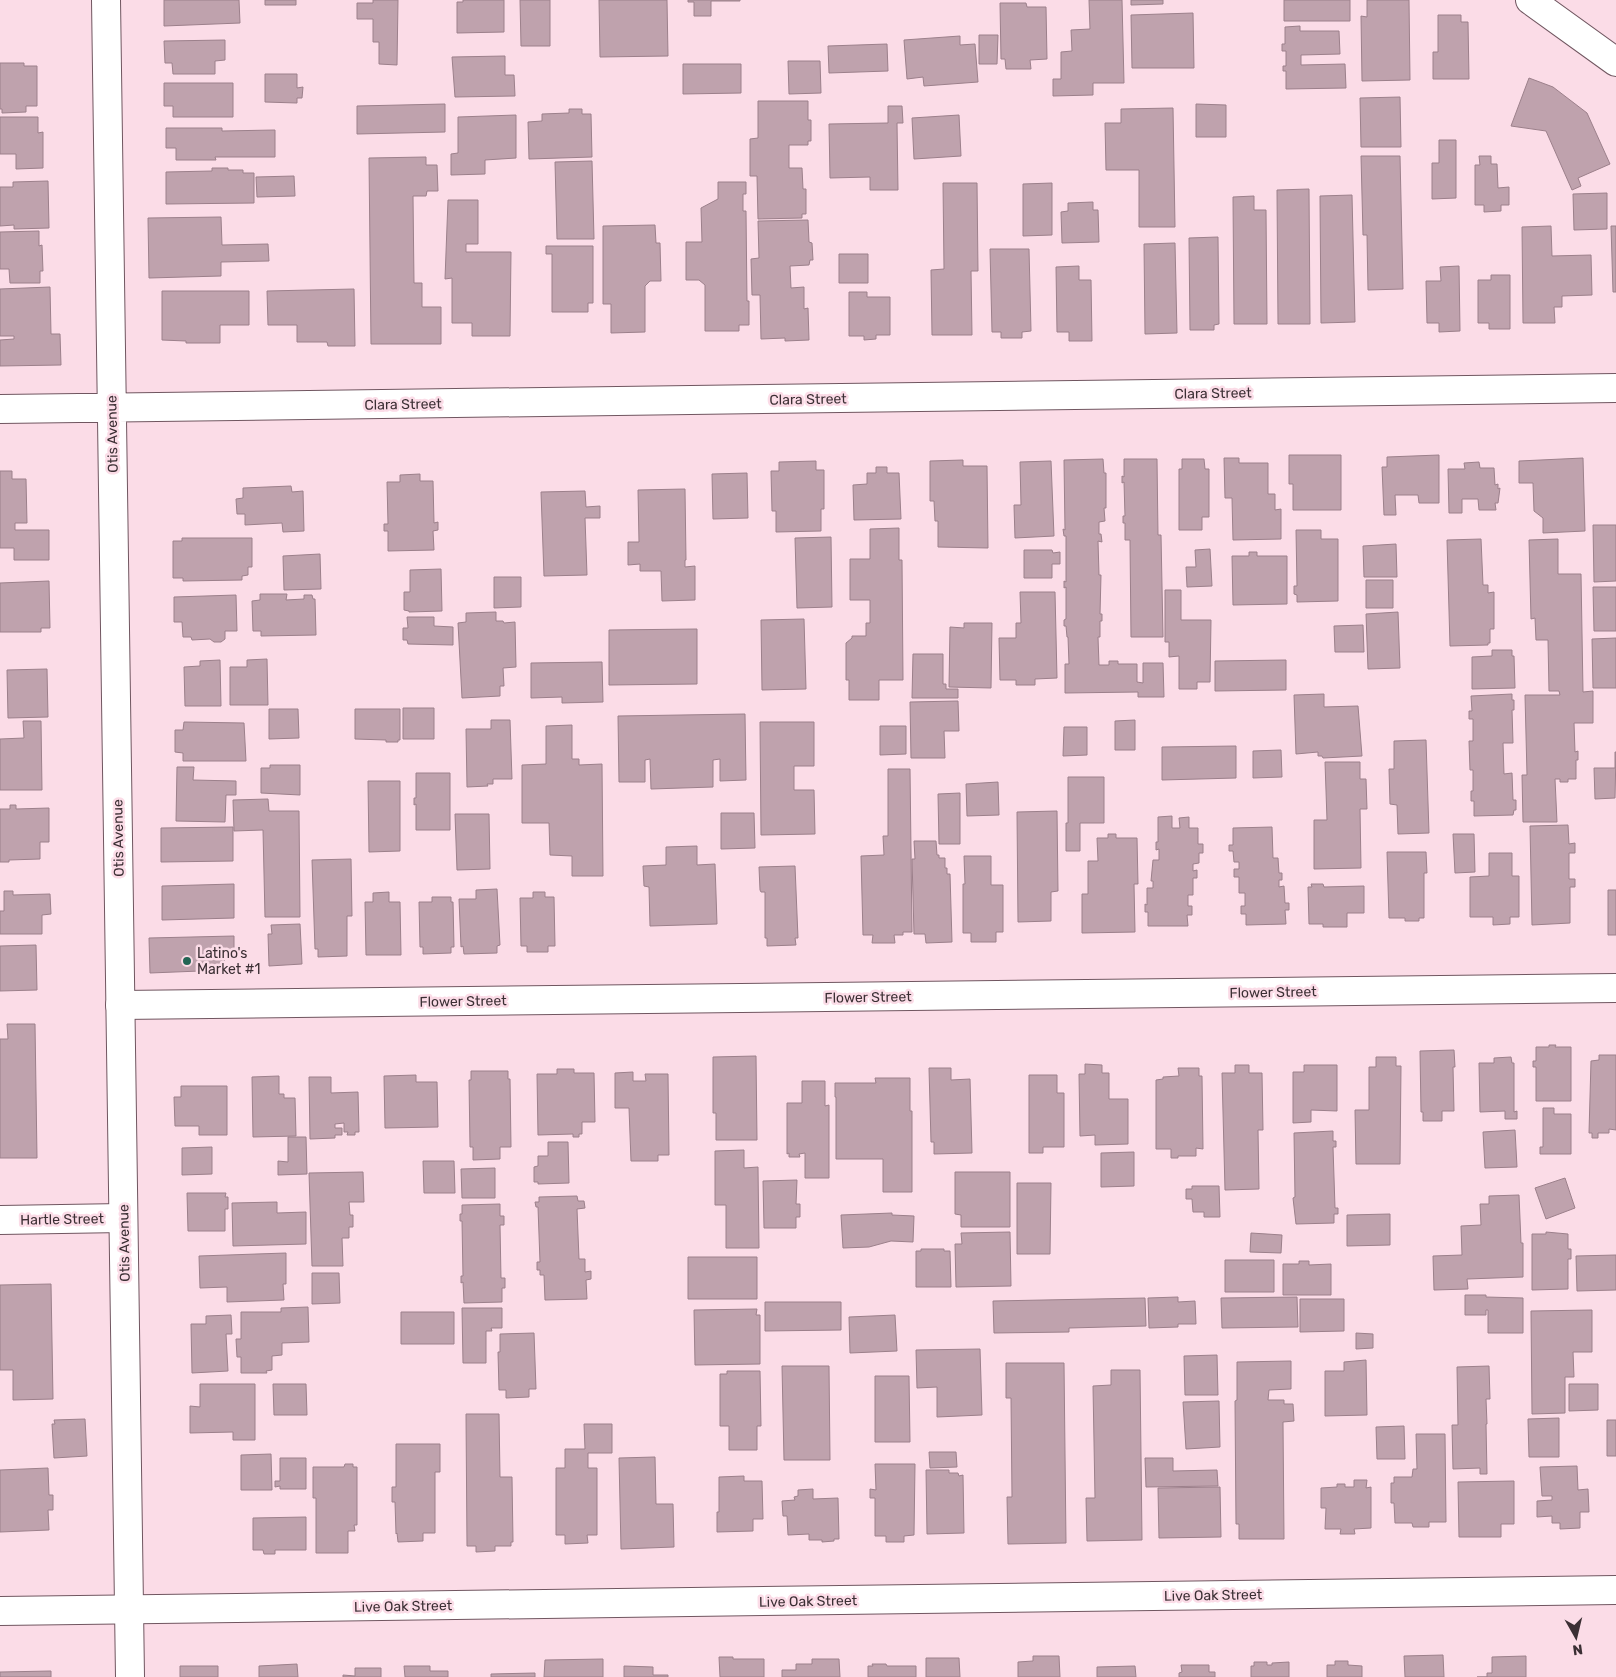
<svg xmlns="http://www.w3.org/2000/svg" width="1616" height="1677" font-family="Rubik,sans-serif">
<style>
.building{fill:#bfa2ad;stroke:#9c808b}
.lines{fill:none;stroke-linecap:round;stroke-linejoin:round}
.minor-casing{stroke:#705660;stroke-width:30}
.tertiary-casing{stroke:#705660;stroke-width:30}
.minor{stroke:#fff;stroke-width:28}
.tertiary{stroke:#fff;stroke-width:28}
.poi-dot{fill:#226554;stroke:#fbdce7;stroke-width:2}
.labels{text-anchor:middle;stroke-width:5;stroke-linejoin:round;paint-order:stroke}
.street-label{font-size:14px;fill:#3b2f34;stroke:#fbdce7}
.poi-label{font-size:14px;fill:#3b2f34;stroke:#fbdce7;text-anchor:start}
</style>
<rect width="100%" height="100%" fill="#fbdce7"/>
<path class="building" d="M 164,0 L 239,0 L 240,23 L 164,26 Z
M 265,0 L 296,0 L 296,5 L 265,5 Z
M 373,0 L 398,0 L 397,65 L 379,64 L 379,42 L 373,42 L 373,19 L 357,19 L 357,3 L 373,3 Z
M 463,0 L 504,0 L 504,32 L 457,33 L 457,2 L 463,2 Z
M 520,0 L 550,0 L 550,46 L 521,46 Z
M 599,0 L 667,0 L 668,56 L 600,57 Z
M 688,0 L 740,0 L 740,1 L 711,1 L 711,16 L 694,16 L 694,2 L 688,2 Z
M 1089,0 L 1122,0 L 1124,83 L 1093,83 L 1093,95 L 1053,96 L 1053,79 L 1061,79 L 1061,52 L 1072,51 L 1071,30 L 1090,29 Z
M 1131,0 L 1163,0 L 1163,4 L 1131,5 Z
M 1284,0 L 1350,0 L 1350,21 L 1284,21 Z
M 1367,0 L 1409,0 L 1410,80 L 1362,81 L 1361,16 L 1367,17 Z
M 1000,3 L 1026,3 L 1027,7 L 1046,7 L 1047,59 L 1030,60 L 1031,69 L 1006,69 L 1005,59 L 1001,59 Z
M 1193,13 L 1194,68 L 1132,68 L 1131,15 Z
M 1438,15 L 1461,15 L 1461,22 L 1468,22 L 1469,79 L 1433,79 L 1433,52 L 1438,52 Z
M 1300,26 L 1300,31 L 1339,31 L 1340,54 L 1301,55 L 1301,65 L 1345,64 L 1346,88 L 1286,89 L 1286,71 L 1283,71 L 1283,66 L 1286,66 L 1286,51 L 1282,51 L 1282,44 L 1285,44 L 1285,27 Z
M 979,35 L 998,35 L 997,64 L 979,64 Z
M 960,36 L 960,45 L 975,44 L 978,82 L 924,86 L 923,77 L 907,79 L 904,40 Z
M 225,40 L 225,60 L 215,61 L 215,74 L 173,74 L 172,63 L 165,63 L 164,41 Z
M 887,44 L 888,71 L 829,73 L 828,46 Z
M 505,56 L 505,75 L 514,75 L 515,96 L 455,97 L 452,57 Z
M 788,61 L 820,61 L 821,93 L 789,94 Z
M 0,63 L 24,63 L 24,66 L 37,66 L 37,106 L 26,106 L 26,112 L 2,113 L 2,109 L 0,109 Z
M 683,64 L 741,64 L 741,93 L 683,94 Z
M 265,74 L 297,74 L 297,88 L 303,87 L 302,98 L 297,98 L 297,103 L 265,102 Z
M 1529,78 L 1553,87 L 1587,113 L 1610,164 L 1578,178 L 1581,186 L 1572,190 L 1546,131 L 1511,126 Z
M 164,83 L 233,83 L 233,117 L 173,117 L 173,106 L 164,106 Z
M 1400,97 L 1401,147 L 1361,147 L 1360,98 Z
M 758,101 L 808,101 L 808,120 L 811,120 L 811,141 L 808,141 L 808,145 L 789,145 L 789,168 L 802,168 L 803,189 L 806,189 L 806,214 L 802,214 L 802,218 L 758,219 L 757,176 L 750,176 L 750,139 L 758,138 Z
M 445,104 L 445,132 L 357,134 L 357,106 Z
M 1196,104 L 1226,105 L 1226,137 L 1196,137 Z
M 888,106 L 902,106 L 903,123 L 897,123 L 898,190 L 870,190 L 870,177 L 830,178 L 829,124 L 888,123 Z
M 1173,108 L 1175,227 L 1139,227 L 1139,170 L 1106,170 L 1105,123 L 1121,123 L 1121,109 Z
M 569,109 L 582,109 L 582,114 L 591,114 L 592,157 L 529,159 L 528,122 L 542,121 L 542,114 L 569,113 Z
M 516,115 L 516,158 L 485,160 L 485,174 L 451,175 L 451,154 L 458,153 L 458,117 Z
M 959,115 L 961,156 L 914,159 L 912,118 Z
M 0,117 L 38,117 L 38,133 L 43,132 L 43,168 L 16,169 L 16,154 L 0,154 Z
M 166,128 L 222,128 L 222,131 L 275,130 L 275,157 L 215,157 L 216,160 L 176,160 L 176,148 L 166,148 Z
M 1439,140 L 1456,140 L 1456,198 L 1432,199 L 1432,163 L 1439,163 Z
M 1361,156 L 1400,156 L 1403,289 L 1368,290 L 1367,235 L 1363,235 Z
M 1479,156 L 1491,156 L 1491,164 L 1497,164 L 1498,188 L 1509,187 L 1509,205 L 1501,205 L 1501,211 L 1484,212 L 1484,205 L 1475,205 L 1475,165 L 1480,165 Z
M 426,157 L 426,165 L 437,165 L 438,191 L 427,191 L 426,196 L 413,196 L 414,283 L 422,283 L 422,307 L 441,307 L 441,344 L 371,344 L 369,158 Z
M 592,161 L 594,239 L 557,239 L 555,162 Z
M 212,168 L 228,168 L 228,170 L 243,170 L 243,173 L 254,173 L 254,203 L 166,204 L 166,172 L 212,171 Z
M 294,176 L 295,196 L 257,197 L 256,177 Z
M 48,181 L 49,228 L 14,229 L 14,225 L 0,226 L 0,187 L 13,187 L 13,182 Z
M 718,182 L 746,182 L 746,194 L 743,194 L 743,211 L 746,211 L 747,301 L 749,301 L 749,325 L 739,325 L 739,331 L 705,331 L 705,285 L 699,280 L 686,280 L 686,242 L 702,242 L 701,208 L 718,199 Z
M 943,183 L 977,183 L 978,271 L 971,271 L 972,335 L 932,335 L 931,270 L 944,269 Z
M 1052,183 L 1052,235 L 1023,236 L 1023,184 Z
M 1309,189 L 1310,324 L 1278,324 L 1277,190 Z
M 1607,193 L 1607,229 L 1574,230 L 1573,194 Z
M 1352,195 L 1355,322 L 1321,323 L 1320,196 Z
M 1254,196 L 1254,210 L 1266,210 L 1267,324 L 1234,324 L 1233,197 Z
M 448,200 L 478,200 L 478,244 L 466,244 L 466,252 L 511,252 L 510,336 L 472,336 L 472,323 L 452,323 L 452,278 L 445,279 Z
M 1093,202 L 1093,210 L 1098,210 L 1099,242 L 1062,243 L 1061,212 L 1068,211 L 1068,203 Z
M 221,217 L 222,245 L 268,244 L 269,261 L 221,262 L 221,276 L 149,278 L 148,218 Z
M 808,220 L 809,242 L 812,243 L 813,260 L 810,260 L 809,265 L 790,266 L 791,288 L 804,287 L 804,309 L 808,308 L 809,340 L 785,341 L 785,338 L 761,339 L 760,295 L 752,295 L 751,259 L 759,258 L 758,221 Z
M 655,225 L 656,243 L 660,243 L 661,281 L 650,281 L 645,286 L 645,332 L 611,333 L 611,304 L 603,304 L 603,226 Z
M 1551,226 L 1552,256 L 1591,255 L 1592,295 L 1562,296 L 1562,307 L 1554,307 L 1555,323 L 1523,323 L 1522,227 Z
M 1611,226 L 1616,226 L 1616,292 L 1613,292 Z
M 39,231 L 39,246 L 42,245 L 43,271 L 40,271 L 40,283 L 10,283 L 9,269 L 0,269 L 0,232 Z
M 1218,237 L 1219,324 L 1214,325 L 1214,330 L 1190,330 L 1189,238 Z
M 1175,243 L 1177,333 L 1145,334 L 1144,244 Z
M 546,246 L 593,246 L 593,303 L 588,303 L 588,312 L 552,312 L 552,254 L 546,254 Z
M 990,249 L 1029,249 L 1031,331 L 1022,332 L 1022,338 L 1001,338 L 1001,332 L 992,332 Z
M 839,254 L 868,254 L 868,283 L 839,283 Z
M 1079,266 L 1079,280 L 1091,280 L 1092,341 L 1069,341 L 1069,332 L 1057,332 L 1056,267 Z
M 1459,266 L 1460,331 L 1439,332 L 1439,323 L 1427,323 L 1426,281 L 1441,281 L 1440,267 Z
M 1491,275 L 1510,275 L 1510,329 L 1489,329 L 1489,323 L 1478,323 L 1478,280 L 1491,280 Z
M 50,287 L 51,334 L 60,334 L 61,365 L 0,366 L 0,340 L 14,339 L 14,336 L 0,336 L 0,289 Z
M 354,289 L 355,346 L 328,346 L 327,342 L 297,342 L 297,325 L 268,325 L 267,291 Z
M 162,291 L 249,291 L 249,325 L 220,325 L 220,343 L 186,343 L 186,341 L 162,340 Z
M 849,292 L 867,292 L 867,297 L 890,297 L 890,335 L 876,335 L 876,339 L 864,340 L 864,336 L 849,336 Z
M 1289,455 L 1341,455 L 1341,510 L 1293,510 L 1293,484 L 1289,484 Z
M 1439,455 L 1439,503 L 1419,503 L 1418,495 L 1395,495 L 1396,515 L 1384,515 L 1382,467 L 1387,467 L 1387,457 Z
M 1224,458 L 1239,458 L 1239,463 L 1268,463 L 1268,494 L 1275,494 L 1275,510 L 1281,509 L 1281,539 L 1233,540 L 1232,498 L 1225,498 Z
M 1583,458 L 1585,531 L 1543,533 L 1543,518 L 1534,511 L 1533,483 L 1519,483 L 1519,461 Z
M 1103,459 L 1104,473 L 1106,473 L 1106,508 L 1104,508 L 1105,521 L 1099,522 L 1099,534 L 1101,534 L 1102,542 L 1098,541 L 1099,575 L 1101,575 L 1100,614 L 1102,614 L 1102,621 L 1100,621 L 1100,637 L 1098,637 L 1099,665 L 1109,665 L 1109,661 L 1118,661 L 1118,664 L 1137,664 L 1137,682 L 1143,683 L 1143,663 L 1163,663 L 1164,697 L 1138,697 L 1138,692 L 1065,693 L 1065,664 L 1069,664 L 1068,637 L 1067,637 L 1066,626 L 1064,626 L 1064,620 L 1066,619 L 1066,587 L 1064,588 L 1064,581 L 1066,582 L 1066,536 L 1064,536 L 1063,529 L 1065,530 L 1064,460 Z
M 1124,459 L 1157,459 L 1158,535 L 1161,535 L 1163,637 L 1131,637 L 1130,540 L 1125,540 L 1125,523 L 1123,523 L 1123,516 L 1125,516 L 1124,482 L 1122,483 L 1122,476 L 1124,477 Z
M 1182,459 L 1204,459 L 1205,469 L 1209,469 L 1209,517 L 1202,517 L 1202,530 L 1179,530 L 1179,469 L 1182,469 Z
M 963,460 L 963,466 L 987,466 L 988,548 L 938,547 L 938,521 L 935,521 L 934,501 L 930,501 L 930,461 Z
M 816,461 L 816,470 L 824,470 L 824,509 L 821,509 L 821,531 L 776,532 L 776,511 L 772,511 L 771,471 L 779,471 L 779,462 Z
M 1051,461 L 1054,536 L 1015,538 L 1014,505 L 1021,505 L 1020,462 Z
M 1479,462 L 1480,468 L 1494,468 L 1495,485 L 1498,484 L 1498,489 L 1500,488 L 1498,503 L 1495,503 L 1496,510 L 1479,510 L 1478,499 L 1462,499 L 1462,513 L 1449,513 L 1448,469 L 1465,469 L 1464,463 Z
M 876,467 L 887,467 L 887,473 L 899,473 L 901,519 L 854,520 L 853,485 L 867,484 L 867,473 L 876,473 Z
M 0,471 L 12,471 L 12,479 L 26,479 L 27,523 L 15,523 L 15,530 L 49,530 L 49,560 L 14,560 L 14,548 L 0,548 Z
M 747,473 L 748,518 L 713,519 L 712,474 Z
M 420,474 L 420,481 L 433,481 L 434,523 L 438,522 L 438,530 L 433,531 L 434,550 L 388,551 L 388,531 L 384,531 L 384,524 L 388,524 L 387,482 L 400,482 L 400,475 Z
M 291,486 L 292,492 L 303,491 L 304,531 L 283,532 L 282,523 L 245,525 L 245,514 L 237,514 L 236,499 L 243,498 L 243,488 Z
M 685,489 L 686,560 L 685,560 L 685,567 L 695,566 L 695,600 L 662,601 L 661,571 L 640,571 L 640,564 L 628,565 L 628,542 L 639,542 L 638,490 Z
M 585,491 L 586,507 L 600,506 L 600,518 L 585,518 L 587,575 L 544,576 L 541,492 Z
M 1593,525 L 1616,525 L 1616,581 L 1594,582 Z
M 899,528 L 899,560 L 902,560 L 903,680 L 879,680 L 879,700 L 849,700 L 849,680 L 846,680 L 846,643 L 852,638 L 852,636 L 866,636 L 866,623 L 870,623 L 870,600 L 850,600 L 850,559 L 870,559 L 870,529 Z
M 1296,530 L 1321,530 L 1321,539 L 1338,539 L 1338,601 L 1297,602 L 1297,595 L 1294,594 L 1294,586 L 1297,586 Z
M 831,537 L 832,607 L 797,608 L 795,538 Z
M 182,538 L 252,538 L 252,567 L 248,567 L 248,575 L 242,576 L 242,580 L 183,581 L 183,578 L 173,578 L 173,541 L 182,541 Z
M 1481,539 L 1483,585 L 1488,585 L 1488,593 L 1494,592 L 1494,629 L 1490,629 L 1490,643 L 1488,643 L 1488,645 L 1450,646 L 1447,540 Z
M 1558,539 L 1558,574 L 1581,574 L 1583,692 L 1593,691 L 1593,723 L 1574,723 L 1575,752 L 1578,751 L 1578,760 L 1576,760 L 1576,779 L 1568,779 L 1568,782 L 1560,782 L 1560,779 L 1555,779 L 1557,822 L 1523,822 L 1522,775 L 1527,775 L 1525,695 L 1560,695 L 1559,691 L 1549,691 L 1548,640 L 1536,640 L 1535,618 L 1531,619 L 1529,540 Z
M 1396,544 L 1397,577 L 1364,577 L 1363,546 Z
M 1210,549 L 1212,586 L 1187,587 L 1186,567 L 1196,567 L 1195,550 Z
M 1024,550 L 1052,550 L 1053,553 L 1060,552 L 1060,564 L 1052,564 L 1052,578 L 1024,578 Z
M 1249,552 L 1257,552 L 1257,556 L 1287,556 L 1287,604 L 1233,605 L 1232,556 L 1249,556 Z
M 320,554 L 321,589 L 284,590 L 283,556 Z
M 441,569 L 442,611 L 409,612 L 409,611 L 404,610 L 404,592 L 410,592 L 410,570 Z
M 494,577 L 521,577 L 521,607 L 494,608 Z
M 1366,580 L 1393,580 L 1393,608 L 1366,608 Z
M 49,581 L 50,628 L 41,628 L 41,632 L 0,632 L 0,583 Z
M 1593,587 L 1616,587 L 1616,631 L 1594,631 Z
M 1165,590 L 1181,590 L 1181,620 L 1211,620 L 1210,682 L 1197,682 L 1197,689 L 1179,689 L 1179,656 L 1169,657 L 1169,642 L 1165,642 Z
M 1020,592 L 1055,592 L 1057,678 L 1035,679 L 1035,685 L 1016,685 L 1016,680 L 1000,680 L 999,638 L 1016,638 L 1016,623 L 1021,623 Z
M 260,594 L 287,594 L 286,600 L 304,599 L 304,595 L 312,595 L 313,599 L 315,599 L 316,635 L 261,636 L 261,631 L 253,631 L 252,601 L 260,600 Z
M 236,595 L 237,631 L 225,631 L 225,639 L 221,642 L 214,642 L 210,639 L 192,640 L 191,637 L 183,637 L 182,622 L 174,622 L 174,597 Z
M 496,612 L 496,621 L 503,621 L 504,623 L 515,622 L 516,667 L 503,668 L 504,686 L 500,686 L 500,696 L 462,698 L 458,623 L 466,622 L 466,613 Z
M 1398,612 L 1400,668 L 1368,669 L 1366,614 Z
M 407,617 L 434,617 L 434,626 L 453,627 L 453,645 L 408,644 L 407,640 L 403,640 L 403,628 L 408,628 Z
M 804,619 L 806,689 L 762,690 L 761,620 Z
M 964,623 L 992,623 L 991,688 L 949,687 L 950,627 L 964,628 Z
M 1363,625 L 1364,652 L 1335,652 L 1334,626 Z
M 697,629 L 697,684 L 609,685 L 609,630 Z
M 1616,638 L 1616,688 L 1593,688 L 1592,639 Z
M 1492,650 L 1512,650 L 1512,656 L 1514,656 L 1515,688 L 1472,689 L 1472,657 L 1492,656 Z
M 913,654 L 943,654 L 943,684 L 946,684 L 946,689 L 958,689 L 958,698 L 912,698 Z
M 267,659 L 268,705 L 230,705 L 230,667 L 247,667 L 247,660 Z
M 220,660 L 221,706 L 185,706 L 184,667 L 200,666 L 200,661 Z
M 1286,660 L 1286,690 L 1215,691 L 1215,661 Z
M 602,662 L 603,702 L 562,703 L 562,697 L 531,698 L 531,663 Z
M 47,669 L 48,717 L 8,718 L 7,670 Z
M 1324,694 L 1324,707 L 1358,706 L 1362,756 L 1323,758 L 1322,756 L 1318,756 L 1318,752 L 1296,754 L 1294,695 Z
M 1512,694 L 1512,700 L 1514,700 L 1514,710 L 1512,710 L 1513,743 L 1503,743 L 1504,774 L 1512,773 L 1513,800 L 1516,800 L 1516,810 L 1514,810 L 1513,815 L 1474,816 L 1474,801 L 1471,801 L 1471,791 L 1473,791 L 1473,770 L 1470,770 L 1469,741 L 1473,741 L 1473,719 L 1469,719 L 1469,711 L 1472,711 L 1471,696 Z
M 958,701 L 959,731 L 944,731 L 945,758 L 911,758 L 910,702 Z
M 403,708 L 434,708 L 434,739 L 403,739 Z
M 269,709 L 298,709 L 299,738 L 269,739 Z
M 355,709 L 400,709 L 400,740 L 398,740 L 398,742 L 386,742 L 386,740 L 355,739 Z
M 745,714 L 746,780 L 720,781 L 720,759 L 713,760 L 713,787 L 651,789 L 650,759 L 645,760 L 645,782 L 619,782 L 618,716 Z
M 491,720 L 510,720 L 512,779 L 493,779 L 493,784 L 487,784 L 488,786 L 467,787 L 466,729 L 491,729 Z
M 1135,720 L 1135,750 L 1115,750 L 1115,721 Z
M 23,721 L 41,721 L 42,790 L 0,790 L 0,739 L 24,738 Z
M 184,722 L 244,723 L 246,761 L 183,761 L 183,753 L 175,752 L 175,730 L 183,730 Z
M 760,722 L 814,722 L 814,766 L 794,766 L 794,790 L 814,790 L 815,834 L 761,835 Z
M 572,725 L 572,759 L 579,759 L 579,765 L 602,764 L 603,876 L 572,876 L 572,856 L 550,855 L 549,823 L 522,823 L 522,765 L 546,764 L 546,726 Z
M 880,726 L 906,726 L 906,754 L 880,755 Z
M 1064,727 L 1087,727 L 1087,755 L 1063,756 Z
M 1426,740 L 1429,833 L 1398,834 L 1397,805 L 1390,804 L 1389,769 L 1394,769 L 1394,741 Z
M 1236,746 L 1236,778 L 1162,780 L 1162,747 Z
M 1281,750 L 1282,777 L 1253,778 L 1253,751 Z
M 1615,752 L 1616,752 L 1615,798 L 1595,799 L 1594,768 L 1615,768 Z
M 1325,762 L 1360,762 L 1360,779 L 1366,779 L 1367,809 L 1360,809 L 1361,868 L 1314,869 L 1314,820 L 1327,820 Z
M 270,765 L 300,765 L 300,795 L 261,793 L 261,768 L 270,768 Z
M 177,767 L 194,767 L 193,780 L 236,781 L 236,795 L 226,795 L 225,822 L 176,821 Z
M 888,769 L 910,769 L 912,932 L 903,932 L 903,935 L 894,935 L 895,943 L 872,943 L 873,935 L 863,935 L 861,856 L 884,855 L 883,836 L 888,836 Z
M 416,773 L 450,773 L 450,830 L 416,830 L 416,804 L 414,805 L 414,798 L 416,798 Z
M 1068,777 L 1104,777 L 1104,823 L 1080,823 L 1080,851 L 1066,851 L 1066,823 L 1068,823 Z
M 368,781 L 400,781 L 400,851 L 369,852 Z
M 998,782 L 999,815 L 967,816 L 966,784 Z
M 960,793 L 960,844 L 939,844 L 938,794 Z
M 268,799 L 269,811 L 299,811 L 300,917 L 265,917 L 263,830 L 234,831 L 233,800 Z
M 10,805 L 16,805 L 16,809 L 49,808 L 49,842 L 40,842 L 40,859 L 9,860 L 9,862 L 0,862 L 0,809 L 10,809 Z
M 1057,811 L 1058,891 L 1051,892 L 1051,921 L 1018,922 L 1017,812 Z
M 721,813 L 754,813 L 755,848 L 721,849 Z
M 455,814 L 489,814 L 490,869 L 457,870 Z
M 1172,816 L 1172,828 L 1180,828 L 1179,818 L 1189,817 L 1189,828 L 1198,828 L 1198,844 L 1203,844 L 1203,853 L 1199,853 L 1199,863 L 1193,864 L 1193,871 L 1197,870 L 1197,878 L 1193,878 L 1193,895 L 1188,895 L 1188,906 L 1192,906 L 1192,915 L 1187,915 L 1188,926 L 1148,926 L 1148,912 L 1145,912 L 1145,904 L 1147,905 L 1147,888 L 1153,888 L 1153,881 L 1151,881 L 1153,860 L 1159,860 L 1159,849 L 1156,850 L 1156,842 L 1158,842 L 1158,817 Z
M 1568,825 L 1569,844 L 1575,843 L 1575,853 L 1569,853 L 1569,879 L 1575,879 L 1575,887 L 1570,887 L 1570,923 L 1532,925 L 1530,826 Z
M 233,827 L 233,861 L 161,862 L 161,828 Z
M 1272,827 L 1273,858 L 1278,858 L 1279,873 L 1282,873 L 1282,880 L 1279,880 L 1279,887 L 1284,886 L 1285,903 L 1289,903 L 1289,910 L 1285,910 L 1286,924 L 1246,925 L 1246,914 L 1241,914 L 1241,906 L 1245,906 L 1245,893 L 1239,893 L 1239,877 L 1234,877 L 1234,869 L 1239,869 L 1239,862 L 1234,862 L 1233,851 L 1229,851 L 1229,845 L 1233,845 L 1233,828 Z
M 1108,834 L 1116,834 L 1116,838 L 1137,838 L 1138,884 L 1134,884 L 1135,932 L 1082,933 L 1082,894 L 1088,894 L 1088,861 L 1098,861 L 1097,838 L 1108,838 Z
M 1453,834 L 1474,834 L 1475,872 L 1455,873 Z
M 914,841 L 936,841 L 937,855 L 939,855 L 939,858 L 945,858 L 945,868 L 947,868 L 947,874 L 950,874 L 952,942 L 926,943 L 925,934 L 914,934 L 912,859 L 915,859 Z
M 697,846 L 697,865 L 715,864 L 717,924 L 650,926 L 649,887 L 644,886 L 643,866 L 666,865 L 666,847 Z
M 1387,852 L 1426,852 L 1427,873 L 1424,873 L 1424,918 L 1419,918 L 1419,921 L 1405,921 L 1405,918 L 1389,918 Z
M 1489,853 L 1512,853 L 1512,876 L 1519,876 L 1519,917 L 1510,917 L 1510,924 L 1493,925 L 1493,917 L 1470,917 L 1470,877 L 1489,876 Z
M 964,856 L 991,856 L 991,885 L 1003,885 L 1003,932 L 996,932 L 996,942 L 971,942 L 971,933 L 963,933 L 963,884 L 965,884 Z
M 351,859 L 352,916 L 347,916 L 347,956 L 318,957 L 318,949 L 315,949 L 312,860 Z
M 795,866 L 798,938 L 795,938 L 796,945 L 767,946 L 767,938 L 765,938 L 765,892 L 761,892 L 760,890 L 759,867 Z
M 234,884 L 234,918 L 162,920 L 162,886 Z
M 1311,884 L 1323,884 L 1324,887 L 1364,886 L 1364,913 L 1347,913 L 1347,927 L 1323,927 L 1323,924 L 1309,924 L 1308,887 L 1312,887 Z
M 497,889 L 500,945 L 497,946 L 497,953 L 464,954 L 463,946 L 461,947 L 459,899 L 476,899 L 476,890 Z
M 1608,890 L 1616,890 L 1616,935 L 1608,935 Z
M 4,891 L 13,891 L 13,895 L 50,894 L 51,914 L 42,915 L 42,934 L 0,934 L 0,911 L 4,911 Z
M 389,892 L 389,902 L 400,902 L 401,955 L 366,955 L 365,902 L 373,902 L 373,893 Z
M 533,892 L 545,892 L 545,897 L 554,897 L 555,946 L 548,946 L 548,952 L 527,952 L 527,946 L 521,946 L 520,898 L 533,898 Z
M 432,897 L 451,897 L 451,902 L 453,902 L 454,947 L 451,947 L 451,953 L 423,954 L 423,947 L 420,947 L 419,902 L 432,902 Z
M 300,924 L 302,964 L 269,966 L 268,934 L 272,934 L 271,925 Z
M 234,936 L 234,952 L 224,952 L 225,970 L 150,973 L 149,938 Z
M 36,945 L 37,990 L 0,991 L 0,946 Z
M 7,1024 L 35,1024 L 37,1158 L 0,1158 L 0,1039 L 8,1039 Z
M 1549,1045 L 1556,1045 L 1555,1047 L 1571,1047 L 1571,1101 L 1536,1101 L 1536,1067 L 1533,1067 L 1533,1061 L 1536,1061 L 1536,1047 L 1549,1047 Z
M 1454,1050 L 1455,1067 L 1453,1067 L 1454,1111 L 1442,1111 L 1442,1121 L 1423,1121 L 1423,1112 L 1421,1112 L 1420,1051 Z
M 1599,1055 L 1616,1055 L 1616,1130 L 1609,1129 L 1609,1133 L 1598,1133 L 1598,1138 L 1592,1138 L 1592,1133 L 1589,1133 L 1591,1061 L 1599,1060 Z
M 756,1056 L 757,1140 L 716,1140 L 716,1113 L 713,1113 L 713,1057 Z
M 1376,1057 L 1396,1057 L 1396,1066 L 1401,1066 L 1400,1164 L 1356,1164 L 1355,1110 L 1369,1110 L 1369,1067 L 1376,1067 Z
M 1511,1057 L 1512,1063 L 1514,1063 L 1514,1112 L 1517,1111 L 1517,1119 L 1505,1119 L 1505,1111 L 1480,1112 L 1479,1063 L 1494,1063 L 1494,1058 Z
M 1085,1064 L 1102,1065 L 1102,1073 L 1109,1073 L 1109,1099 L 1128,1099 L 1128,1144 L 1095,1145 L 1095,1135 L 1080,1136 L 1079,1074 L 1085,1074 Z
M 1235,1065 L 1249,1065 L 1249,1073 L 1262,1073 L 1263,1130 L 1258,1130 L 1259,1189 L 1225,1190 L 1222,1073 L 1235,1073 Z
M 1304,1065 L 1337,1065 L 1337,1111 L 1311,1110 L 1311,1122 L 1293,1123 L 1293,1072 L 1304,1072 Z
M 929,1068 L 951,1068 L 951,1080 L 970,1079 L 972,1153 L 934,1154 L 934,1142 L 931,1142 Z
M 1178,1068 L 1199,1068 L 1199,1076 L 1202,1076 L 1203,1149 L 1196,1148 L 1196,1156 L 1178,1156 L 1178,1158 L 1171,1158 L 1171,1149 L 1156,1149 L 1156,1080 L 1163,1079 L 1163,1077 L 1179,1076 Z
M 557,1069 L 574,1069 L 574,1073 L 594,1073 L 595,1122 L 582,1122 L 582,1134 L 579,1134 L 579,1137 L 573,1137 L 573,1134 L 538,1135 L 537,1074 L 557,1074 Z
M 471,1071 L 508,1071 L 508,1079 L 510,1079 L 511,1147 L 500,1147 L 500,1159 L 473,1160 L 473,1147 L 470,1147 L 469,1080 L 471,1080 Z
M 633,1072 L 633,1081 L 646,1081 L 645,1074 L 668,1074 L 669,1155 L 658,1155 L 658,1161 L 631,1161 L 629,1108 L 615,1108 L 615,1073 Z
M 416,1075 L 416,1082 L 437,1082 L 438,1127 L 385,1128 L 384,1076 Z
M 1029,1075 L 1057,1075 L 1057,1093 L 1064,1093 L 1064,1147 L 1043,1147 L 1043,1153 L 1029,1153 Z
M 279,1076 L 279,1094 L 284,1094 L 284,1098 L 295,1098 L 296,1136 L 253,1137 L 252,1077 Z
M 309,1077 L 331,1077 L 331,1093 L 358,1092 L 359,1132 L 355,1132 L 355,1135 L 347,1135 L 348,1132 L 344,1132 L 344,1123 L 335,1124 L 335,1128 L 342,1128 L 342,1135 L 335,1135 L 335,1138 L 310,1139 Z
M 875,1078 L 910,1078 L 910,1111 L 912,1111 L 912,1192 L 883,1192 L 883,1159 L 836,1159 L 836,1097 L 835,1097 L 835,1083 L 876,1083 Z
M 802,1081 L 825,1081 L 825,1106 L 829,1105 L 829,1178 L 805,1178 L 805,1153 L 799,1154 L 800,1157 L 789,1157 L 789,1153 L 787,1154 L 787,1103 L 802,1103 Z
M 181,1086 L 227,1086 L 227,1135 L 199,1135 L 199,1126 L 175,1126 L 174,1097 L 181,1097 Z
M 1543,1108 L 1554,1108 L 1554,1114 L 1571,1114 L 1571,1154 L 1540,1154 L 1540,1147 L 1543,1147 Z
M 1515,1130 L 1517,1167 L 1485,1168 L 1483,1132 Z
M 1333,1131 L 1333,1141 L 1336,1141 L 1336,1147 L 1333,1147 L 1335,1208 L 1338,1208 L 1338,1214 L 1334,1214 L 1334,1223 L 1296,1224 L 1293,1198 L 1295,1197 L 1294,1133 Z
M 288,1137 L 306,1137 L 307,1174 L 278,1175 L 278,1161 L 288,1162 Z
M 548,1142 L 568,1142 L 569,1183 L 538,1184 L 538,1182 L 534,1182 L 534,1167 L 538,1166 L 538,1156 L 548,1156 Z
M 212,1147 L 212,1174 L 182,1175 L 182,1148 Z
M 744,1150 L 744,1168 L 758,1167 L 759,1248 L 726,1248 L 726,1205 L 715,1205 L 715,1151 Z
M 1134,1152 L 1134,1186 L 1101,1187 L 1101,1153 Z
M 423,1161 L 454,1161 L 455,1193 L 424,1193 Z
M 495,1168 L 495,1198 L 462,1198 L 461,1169 Z
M 363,1172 L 364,1202 L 349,1202 L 350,1215 L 353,1215 L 353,1227 L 349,1227 L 349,1238 L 342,1238 L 343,1266 L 312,1266 L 309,1173 Z
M 955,1172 L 1010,1172 L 1010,1227 L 961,1227 L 961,1215 L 955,1214 Z
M 1565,1178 L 1575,1208 L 1546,1219 L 1535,1188 Z
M 797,1180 L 796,1204 L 800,1204 L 800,1217 L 796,1217 L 796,1228 L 764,1228 L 763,1181 Z
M 1017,1183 L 1051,1183 L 1050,1254 L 1017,1254 Z
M 1192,1186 L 1219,1186 L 1220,1217 L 1204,1217 L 1204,1212 L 1193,1212 L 1192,1199 L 1186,1199 L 1186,1189 L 1192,1189 Z
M 187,1193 L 226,1193 L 225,1197 L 228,1197 L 228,1209 L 225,1209 L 225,1231 L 188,1231 Z
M 1519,1195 L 1521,1243 L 1523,1243 L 1523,1277 L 1467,1279 L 1468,1289 L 1434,1290 L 1433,1256 L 1462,1255 L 1461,1226 L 1481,1225 L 1480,1204 L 1489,1204 L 1489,1196 Z
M 577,1196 L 578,1201 L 584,1201 L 585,1208 L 577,1209 L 579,1259 L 585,1259 L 585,1272 L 591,1271 L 591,1279 L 586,1280 L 587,1299 L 545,1300 L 544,1275 L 540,1275 L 540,1270 L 537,1270 L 537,1262 L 540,1262 L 538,1207 L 536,1207 L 535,1202 L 539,1202 L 539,1197 Z
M 277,1202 L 277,1213 L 306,1212 L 306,1244 L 233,1246 L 232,1203 Z
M 500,1204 L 500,1216 L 504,1216 L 504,1225 L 500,1225 L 501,1278 L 505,1278 L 505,1288 L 502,1288 L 502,1302 L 464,1303 L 463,1282 L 461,1283 L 461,1276 L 463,1276 L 462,1221 L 460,1221 L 460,1214 L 462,1214 L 462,1205 Z
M 892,1213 L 892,1215 L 914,1216 L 913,1242 L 891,1241 L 869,1247 L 843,1248 L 841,1215 Z
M 1390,1214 L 1390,1245 L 1347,1246 L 1347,1215 Z
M 1010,1232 L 1011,1286 L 956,1287 L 955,1244 L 962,1244 L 961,1233 Z
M 1546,1232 L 1568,1234 L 1568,1249 L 1571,1249 L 1571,1259 L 1568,1259 L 1568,1289 L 1532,1290 L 1532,1234 L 1546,1234 Z
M 1251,1233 L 1282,1235 L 1281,1253 L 1250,1252 Z
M 921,1249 L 944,1249 L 944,1251 L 950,1251 L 951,1287 L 916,1287 L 916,1251 L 921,1251 Z
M 286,1253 L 286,1284 L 283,1284 L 284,1300 L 227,1302 L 227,1287 L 200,1288 L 199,1256 Z
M 1616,1255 L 1616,1290 L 1577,1291 L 1576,1256 Z
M 688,1257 L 757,1257 L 757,1299 L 688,1299 Z
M 1225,1260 L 1274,1260 L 1274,1292 L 1225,1292 Z
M 1299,1261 L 1309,1261 L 1309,1265 L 1331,1264 L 1331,1295 L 1283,1295 L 1283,1264 L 1299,1264 Z
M 312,1273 L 339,1273 L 340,1303 L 312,1304 Z
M 51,1284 L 53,1399 L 13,1400 L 13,1370 L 0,1370 L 0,1285 Z
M 1465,1295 L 1486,1295 L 1486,1297 L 1523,1298 L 1523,1333 L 1488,1333 L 1488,1310 L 1486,1310 L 1486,1315 L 1465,1315 Z
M 1178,1297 L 1178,1302 L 1195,1301 L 1196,1324 L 1178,1324 L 1178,1327 L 1149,1328 L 1148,1298 Z
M 1297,1297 L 1298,1327 L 1222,1328 L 1221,1298 Z
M 1145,1298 L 1146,1326 L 1069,1328 L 1069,1332 L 994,1333 L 993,1301 Z
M 1300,1299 L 1344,1299 L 1344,1331 L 1300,1332 Z
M 765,1302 L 841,1302 L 841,1330 L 765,1331 Z
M 308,1307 L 309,1342 L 282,1343 L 282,1355 L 272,1356 L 272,1370 L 266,1371 L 267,1373 L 241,1373 L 241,1357 L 237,1357 L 236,1339 L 241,1339 L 241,1312 L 281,1312 L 281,1308 Z
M 462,1308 L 502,1308 L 502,1328 L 491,1328 L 492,1331 L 486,1331 L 486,1363 L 463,1363 Z
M 757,1309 L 756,1315 L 760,1315 L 760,1364 L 695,1365 L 694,1310 Z
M 1592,1310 L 1592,1352 L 1573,1352 L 1574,1377 L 1565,1377 L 1565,1413 L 1532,1414 L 1531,1311 Z
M 401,1312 L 454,1312 L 454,1344 L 401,1344 Z
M 231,1315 L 232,1334 L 226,1334 L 228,1371 L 192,1373 L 191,1324 L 206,1324 L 206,1316 Z
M 895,1315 L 897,1351 L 850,1353 L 849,1317 Z
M 534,1333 L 536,1389 L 529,1389 L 529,1397 L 506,1398 L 506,1390 L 499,1390 L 498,1352 L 500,1352 L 500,1334 Z
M 1356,1333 L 1373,1334 L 1373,1348 L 1356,1349 Z
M 980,1349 L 982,1415 L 937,1417 L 937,1387 L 917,1388 L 916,1350 Z
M 1217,1355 L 1218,1395 L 1185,1395 L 1184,1356 Z
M 1366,1360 L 1367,1415 L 1325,1416 L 1325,1371 L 1344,1371 L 1344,1362 Z
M 1291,1361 L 1291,1389 L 1269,1390 L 1268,1400 L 1284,1400 L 1284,1404 L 1293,1404 L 1294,1421 L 1283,1422 L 1284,1539 L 1239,1539 L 1239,1524 L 1236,1524 L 1235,1401 L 1237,1400 L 1237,1362 Z
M 1006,1363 L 1064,1363 L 1066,1543 L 1008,1544 L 1007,1497 L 1012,1497 L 1011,1398 L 1006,1398 Z
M 782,1366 L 829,1366 L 830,1460 L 784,1460 Z
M 1489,1366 L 1490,1399 L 1486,1399 L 1487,1424 L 1486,1424 L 1487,1474 L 1480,1474 L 1480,1468 L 1453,1469 L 1452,1425 L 1458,1425 L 1457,1367 Z
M 1111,1370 L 1140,1370 L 1142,1540 L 1087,1541 L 1086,1498 L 1095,1498 L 1093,1386 L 1111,1385 Z
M 727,1371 L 760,1371 L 761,1426 L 757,1426 L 757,1450 L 729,1450 L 729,1426 L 720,1426 L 720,1374 L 727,1374 Z
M 875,1376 L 909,1376 L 910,1442 L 875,1442 Z
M 200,1384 L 255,1384 L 255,1440 L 233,1440 L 233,1432 L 190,1433 L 190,1406 L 200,1407 Z
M 273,1384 L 306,1384 L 307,1415 L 274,1415 Z
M 1569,1384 L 1598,1384 L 1598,1410 L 1569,1411 Z
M 1219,1401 L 1220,1447 L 1186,1449 L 1183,1402 Z
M 466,1414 L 499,1414 L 500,1477 L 512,1477 L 513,1542 L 511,1542 L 511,1546 L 495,1546 L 495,1551 L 476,1552 L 476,1546 L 467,1546 Z
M 1559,1418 L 1559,1457 L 1529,1457 L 1528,1419 Z
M 85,1419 L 87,1456 L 54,1458 L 52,1424 L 55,1424 L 54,1420 Z
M 1607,1420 L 1616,1420 L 1616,1456 L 1607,1456 Z
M 584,1424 L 612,1424 L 612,1453 L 588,1453 L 588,1468 L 597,1468 L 597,1535 L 587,1535 L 588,1543 L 565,1544 L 565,1535 L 556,1535 L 556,1468 L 565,1468 L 565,1449 L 585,1449 Z
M 1404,1426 L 1405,1459 L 1377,1459 L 1376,1427 Z
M 1416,1434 L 1445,1434 L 1446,1522 L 1429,1522 L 1429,1527 L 1413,1527 L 1412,1523 L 1395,1523 L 1394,1503 L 1391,1503 L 1391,1483 L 1394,1483 L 1394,1477 L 1412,1477 L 1413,1469 L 1417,1469 Z
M 396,1444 L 440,1444 L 440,1472 L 435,1472 L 435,1533 L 423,1533 L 423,1541 L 398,1542 L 397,1533 L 396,1534 L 395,1502 L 392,1502 L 392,1487 L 396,1487 Z
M 929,1452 L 956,1452 L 957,1467 L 930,1468 Z
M 271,1454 L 272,1490 L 241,1490 L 241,1455 Z
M 655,1457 L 656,1504 L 673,1504 L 674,1547 L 621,1549 L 619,1458 Z
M 280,1458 L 306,1458 L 306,1489 L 280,1489 L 280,1486 L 275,1487 L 275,1481 L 280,1481 Z
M 1145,1458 L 1173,1458 L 1173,1471 L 1217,1470 L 1218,1486 L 1146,1487 Z
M 345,1464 L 353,1464 L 353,1467 L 357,1467 L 357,1525 L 354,1525 L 355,1531 L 348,1531 L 348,1553 L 316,1553 L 316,1498 L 313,1498 L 313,1467 L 344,1467 Z
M 875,1464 L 915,1464 L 914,1535 L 904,1536 L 904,1542 L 886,1542 L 886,1536 L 875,1536 L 875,1498 L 870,1498 L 870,1489 L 876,1490 Z
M 1577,1466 L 1578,1490 L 1588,1489 L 1589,1512 L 1580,1512 L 1580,1528 L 1560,1529 L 1560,1523 L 1552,1523 L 1552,1516 L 1537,1517 L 1537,1501 L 1552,1500 L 1552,1496 L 1542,1496 L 1540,1467 Z
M 48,1468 L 49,1495 L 53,1495 L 53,1510 L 48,1510 L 49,1530 L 0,1532 L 0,1470 Z
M 926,1470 L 949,1470 L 949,1473 L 958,1473 L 959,1476 L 963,1475 L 964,1533 L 927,1534 Z
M 744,1476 L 744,1481 L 762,1481 L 763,1519 L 753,1519 L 753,1531 L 717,1532 L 717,1512 L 719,1512 L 719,1477 Z
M 1354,1480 L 1367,1480 L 1366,1488 L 1371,1487 L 1371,1528 L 1354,1529 L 1355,1534 L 1340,1534 L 1341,1529 L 1325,1529 L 1326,1508 L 1321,1508 L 1321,1488 L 1337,1487 L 1337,1484 L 1345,1484 L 1345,1487 L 1354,1487 Z
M 1514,1481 L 1514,1524 L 1501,1524 L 1501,1537 L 1459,1537 L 1458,1482 Z
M 1220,1487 L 1221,1537 L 1159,1538 L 1158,1488 Z
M 813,1489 L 813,1499 L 838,1498 L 839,1539 L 834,1539 L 834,1541 L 822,1542 L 822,1540 L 809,1540 L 809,1534 L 788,1535 L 787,1516 L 783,1516 L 782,1501 L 795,1500 L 794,1497 L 798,1496 L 798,1490 Z
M 306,1517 L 306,1550 L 275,1550 L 275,1554 L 264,1554 L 263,1550 L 253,1550 L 253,1518 Z
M 1443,1655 L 1444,1677 L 1405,1677 L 1404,1656 Z
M 1033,1656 L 1059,1656 L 1060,1677 L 1018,1677 L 1018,1662 L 1033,1661 Z
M 1526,1656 L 1526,1677 L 1477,1677 L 1487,1677 L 1487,1673 L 1492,1673 L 1492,1657 Z
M 719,1657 L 733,1657 L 733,1659 L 764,1659 L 764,1677 L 720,1677 Z
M 926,1658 L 959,1658 L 960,1677 L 926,1677 Z
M 603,1659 L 603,1677 L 544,1677 L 545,1660 Z
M 812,1659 L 839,1659 L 840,1677 L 782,1677 L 782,1670 L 796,1670 L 796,1664 L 812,1664 Z
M 1335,1661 L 1348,1661 L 1348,1665 L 1362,1666 L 1362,1677 L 1327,1677 L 1327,1665 L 1335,1665 Z
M 1254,1662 L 1267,1662 L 1267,1665 L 1272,1665 L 1272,1663 L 1289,1662 L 1289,1677 L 1251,1677 L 1251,1666 L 1254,1666 Z
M 297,1664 L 298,1677 L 259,1677 L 259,1666 Z
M 872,1664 L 886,1664 L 887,1666 L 916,1666 L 916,1677 L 868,1677 L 868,1666 L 873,1666 Z
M 1181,1665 L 1209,1665 L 1209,1672 L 1215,1672 L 1215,1677 L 1179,1677 L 1179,1673 L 1182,1672 Z
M 180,1666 L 218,1666 L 218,1677 L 180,1677 Z
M 404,1666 L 430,1666 L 430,1671 L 448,1671 L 448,1677 L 405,1677 Z
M 624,1666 L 653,1667 L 653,1675 L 668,1675 L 668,1677 L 624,1677 Z
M 1135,1666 L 1136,1677 L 1097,1677 L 1097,1667 Z
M 355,1668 L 381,1668 L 381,1677 L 343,1677 L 343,1675 L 355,1676 Z
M 51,1671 L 51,1677 L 0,1677 L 0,1672 Z
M 535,1673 L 535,1677 L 491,1677 L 491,1674 Z"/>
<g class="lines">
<g class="minor-casing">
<path id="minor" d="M 120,1005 L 1616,988
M 0,1220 L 123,1218
M 0,1611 L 1616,1590"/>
</g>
<g class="tertiary-casing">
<path id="tertiary" d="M 106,0 L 130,1677
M 1530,0 L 1616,62
M 0,409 L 1616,388"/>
</g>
<use href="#minor" class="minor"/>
<use href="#tertiary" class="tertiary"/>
</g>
<circle class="poi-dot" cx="187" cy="961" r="5"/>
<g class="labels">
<g class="street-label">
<text transform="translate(1213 393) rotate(-1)" y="5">Clara Street</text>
<text transform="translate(808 399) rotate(-1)" y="5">Clara Street</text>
<text transform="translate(403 404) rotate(-1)" y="5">Clara Street</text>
<text transform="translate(112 434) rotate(-91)" y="5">Otis Avenue</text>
<text transform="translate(118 838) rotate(-91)" y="5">Otis Avenue</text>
<text transform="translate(1273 992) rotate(-1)" y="5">Flower Street</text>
<text transform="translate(868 997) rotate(-1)" y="5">Flower Street</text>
<text transform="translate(463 1001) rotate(-1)" y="5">Flower Street</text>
<text transform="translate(62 1219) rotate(-1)" y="5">Hartle Street</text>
<text transform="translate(124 1243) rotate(-91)" y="5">Otis Avenue</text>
<text transform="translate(1213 1595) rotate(-1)" y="5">Live Oak Street</text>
<text transform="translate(808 1601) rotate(-1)" y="5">Live Oak Street</text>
<text transform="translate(403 1606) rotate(-1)" y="5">Live Oak Street</text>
</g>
<g class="poi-label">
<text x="197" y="958">Latino's<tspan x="197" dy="16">Market #1</tspan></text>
</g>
</g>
<g transform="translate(1576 1637) rotate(172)" stroke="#fbdce7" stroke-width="4" paint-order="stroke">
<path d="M0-4L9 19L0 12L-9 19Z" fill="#3b2f34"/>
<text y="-8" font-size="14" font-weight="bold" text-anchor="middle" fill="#3b2f34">N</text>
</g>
</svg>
